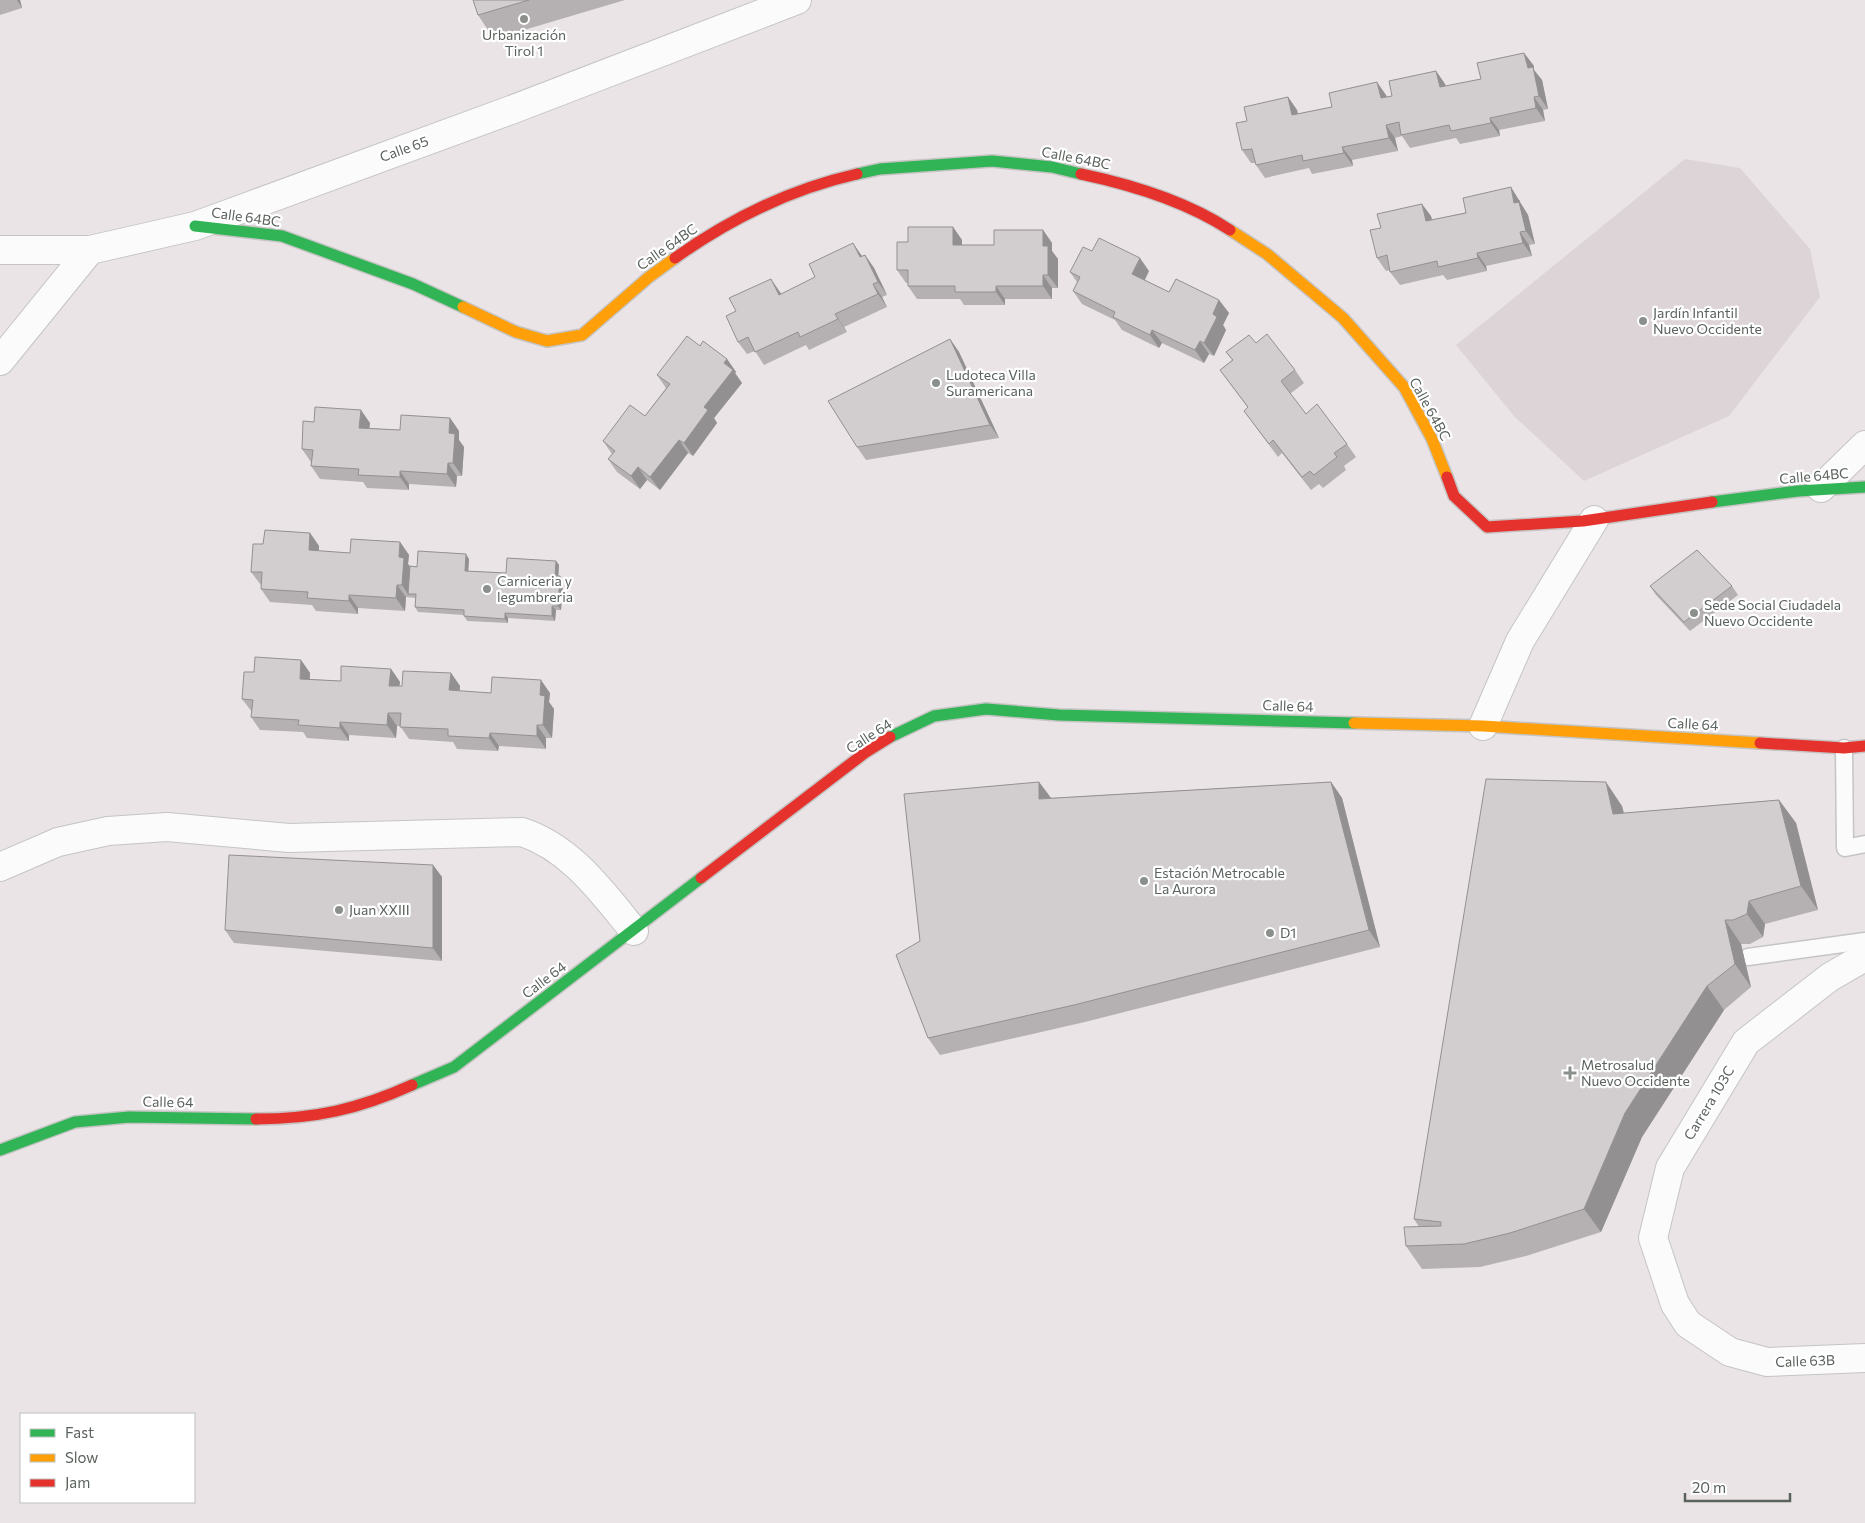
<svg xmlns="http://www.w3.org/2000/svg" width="1865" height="1523" font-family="Commissioner,sans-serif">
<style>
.education{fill:#dcd4d7}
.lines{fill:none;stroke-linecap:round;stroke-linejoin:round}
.lane-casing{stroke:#c4c5c4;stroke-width:19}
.street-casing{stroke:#c4c5c4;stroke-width:30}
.fast-casing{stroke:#c5c4c3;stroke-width:14}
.slow-casing{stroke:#c5c4c3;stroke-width:14}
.jam-casing{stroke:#c5c4c3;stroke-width:14}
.lane{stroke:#fcfbfb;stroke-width:16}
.street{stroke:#fcfbfb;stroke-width:28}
.fast{stroke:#30b455;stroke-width:11}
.slow{stroke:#ff9f0a;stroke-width:11}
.jam{stroke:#e5322d;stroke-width:11}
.wall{fill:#b5b1b2}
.shaded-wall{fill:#939091}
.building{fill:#d2cecf;stroke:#939091}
.poi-dot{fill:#8c908d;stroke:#fff;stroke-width:2}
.labels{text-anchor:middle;stroke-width:4.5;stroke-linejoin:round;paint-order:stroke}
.poi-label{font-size:14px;fill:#5a625c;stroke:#fff;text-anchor:start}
.street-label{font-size:14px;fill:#5a625c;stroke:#fff}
</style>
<rect width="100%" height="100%" fill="#eae4e7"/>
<path class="education" d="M 1685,159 L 1740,168 L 1810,249 L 1820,297 L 1729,416 L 1584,481 L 1514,416 L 1456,345 Z"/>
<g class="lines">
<g class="lane-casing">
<path id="lane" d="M 1844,748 L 1845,848 L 1865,844
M 1748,957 L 1865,941"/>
</g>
<g class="street-casing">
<path id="street" d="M 0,250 L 90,250 L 195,226 L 511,110 L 797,0
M 0,361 L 90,250
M 1821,488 L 1865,445
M 1483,726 L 1520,641 L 1594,520
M 0,867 L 58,842 L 108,831 L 167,827 L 289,838 L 522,832 C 571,848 602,892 634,931
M 1865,957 L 1830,977 L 1746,1042 L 1670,1168 L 1653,1238 L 1675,1304 L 1688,1324 L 1730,1352 L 1767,1362 L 1865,1358"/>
</g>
<g class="fast-casing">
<path id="fast" d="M 857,174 L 880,169 L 992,161 L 1052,167 L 1081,174
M 195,226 L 282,236 L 413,284 L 463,307
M 1712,502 L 1798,491 L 1865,487
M 890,737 L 934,716 L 986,709 L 1059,715 L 1354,723
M 412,1085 L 454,1067 L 701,878
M 0,1150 L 75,1122 L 129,1117 L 256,1119"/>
</g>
<g class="slow-casing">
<path id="slow" d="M 1230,230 L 1267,254 L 1343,318 L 1404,387 L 1432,439 L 1447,477
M 463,307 L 516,332 L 547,341 L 582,335 L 649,277 L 675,258
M 1354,723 L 1483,726 L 1760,743"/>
</g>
<g class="jam-casing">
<path id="jam" d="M 1081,174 C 1133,185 1186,201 1230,230
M 675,258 C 730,219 790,189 857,174
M 1447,477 L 1454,496 L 1487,527 L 1583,521 L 1712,502
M 1760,743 L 1844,748 L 1865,746
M 701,878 L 866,752 L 890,737
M 256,1119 C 315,1119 359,1109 412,1085"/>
</g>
<use href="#lane" class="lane"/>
<use href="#street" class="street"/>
<use href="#fast" class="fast"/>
<use href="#slow" class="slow"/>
<use href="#jam" class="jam"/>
</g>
<path class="wall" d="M 0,0 L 20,0 L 22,8 L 0,15 Z
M 473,0 L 625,0 L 494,39 L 478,15 Z
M 1524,53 L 1534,66 L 1534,70 L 1542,80 L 1548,109 L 1543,110 L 1545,121 L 1499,130 L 1500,136 L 1460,144 L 1456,138 L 1410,148 L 1402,136 L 1395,138 L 1398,151 L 1352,160 L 1353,166 L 1312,174 L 1309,168 L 1265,178 L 1256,165 L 1255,163 L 1251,163 L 1242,150 L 1247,121 L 1288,97 L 1297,110 L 1298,114 L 1386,95 L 1387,97 L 1392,96 L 1436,71 L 1445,84 L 1446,86 L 1481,79 Z
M 1520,200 L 1520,203 L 1528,215 L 1535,244 L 1529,245 L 1532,256 L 1486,266 L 1487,271 L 1447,280 L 1443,275 L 1400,285 L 1390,272 L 1390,270 L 1386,271 L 1377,258 L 1381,228 L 1431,216 L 1432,220 Z
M 953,227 L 962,240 L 962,245 L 994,245 L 1043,230 L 1052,243 L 1052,251 L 1058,259 L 1058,288 L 1052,288 L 1052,299 L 1005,299 L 1005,305 L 964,305 L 960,299 L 917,299 L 908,286 L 908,283 L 906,283 L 897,270 L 908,242 Z
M 1092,251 L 1149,271 L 1145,280 L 1169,292 L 1219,300 L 1229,313 L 1223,325 L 1226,330 L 1214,356 L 1209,354 L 1204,363 L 1162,343 L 1159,348 L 1122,330 L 1115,320 L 1082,304 L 1073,291 L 1077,282 L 1070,272 Z
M 865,255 L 874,268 L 887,295 L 882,297 L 887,307 L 844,327 L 847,332 L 809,350 L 806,345 L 764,365 L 755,351 L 747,354 L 738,342 L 780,292 L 781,294 Z
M 950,339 L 959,352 L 999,438 L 866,460 L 857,447 Z
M 1256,343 L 1295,370 L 1304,383 L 1290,394 L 1306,414 L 1347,444 L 1356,457 L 1344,466 L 1346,470 L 1323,488 L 1319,484 L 1311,490 L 1282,453 L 1278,457 L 1244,411 L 1248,408 L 1220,370 L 1232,360 L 1226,352 Z
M 700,346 L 727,359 L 736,372 L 735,373 L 742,383 L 714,418 L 717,423 L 693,456 L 688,453 L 660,490 L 647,480 L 640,489 L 617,472 L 608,459 L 612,454 L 603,441 L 645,416 L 666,388 L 657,375 Z
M 450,418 L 459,431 L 459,440 L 464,447 L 462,476 L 457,476 L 456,487 L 409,484 L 409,490 L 367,488 L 363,482 L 320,479 L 311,466 L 312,462 L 311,462 L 302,449 L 370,423 L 369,428 L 400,430 Z
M 310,533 L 319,546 L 319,551 L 350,553 L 400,542 L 409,555 L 408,564 L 410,566 L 417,567 L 469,559 L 468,571 L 506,573 L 556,561 L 559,565 L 558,576 L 563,581 L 561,610 L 556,610 L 555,621 L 508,618 L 508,623 L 467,621 L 464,616 L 464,615 L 418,612 L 415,607 L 416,598 L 406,597 L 405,611 L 358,608 L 358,614 L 316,611 L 312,605 L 270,602 L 261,589 L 261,585 L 251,572 L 263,544 Z
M 1650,586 L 1732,586 L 1738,595 L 1690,631 L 1656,595 Z
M 301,660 L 310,673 L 310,679 L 341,681 L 391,669 L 400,682 L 399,686 L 402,686 L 451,673 L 460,686 L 459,691 L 491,693 L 550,693 L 549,702 L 554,709 L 552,738 L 546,738 L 546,749 L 499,746 L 498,751 L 457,749 L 453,742 L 409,739 L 400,726 L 397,726 L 396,738 L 349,735 L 349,741 L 307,738 L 303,732 L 260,730 L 251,717 L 252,712 L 242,699 L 254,672 Z
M 1039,782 L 1051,798 L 1331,782 L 1342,798 L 1380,947 L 1085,1022 L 940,1055 L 928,1038 L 920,941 Z
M 1779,800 L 1796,823 L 1818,910 L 1765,924 L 1763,937 L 1750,944 L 1741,944 L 1751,987 L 1724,1010 L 1642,1137 L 1601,1232 L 1526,1256 L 1480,1267 L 1422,1269 L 1406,1246 L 1419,1227 L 1414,1219 L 1622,806 L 1624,813 Z
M 433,865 L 442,877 L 442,961 L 234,943 L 225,930 Z"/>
<path class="shaded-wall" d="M 17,0 L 20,0 L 22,8 Z
M 1524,53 L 1534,66 L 1534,70 L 1542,80 L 1548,109 L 1539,96 L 1528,68 Z
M 1436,71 L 1445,84 L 1449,100 L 1440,87 Z
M 1377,82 L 1386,95 L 1390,111 L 1381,98 Z
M 1288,97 L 1297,110 L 1301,128 L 1292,115 Z
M 1534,97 L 1543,110 L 1545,121 L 1536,108 Z
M 1490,118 L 1499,130 L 1500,136 L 1491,123 Z
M 1386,125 L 1395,138 L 1398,151 L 1389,138 Z
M 1342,147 L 1352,160 L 1353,166 L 1344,153 Z
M 1511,187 L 1528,215 L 1535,244 L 1526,231 L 1514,203 Z
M 1422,204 L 1431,216 L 1435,234 L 1426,221 Z
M 953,227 L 962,240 L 962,258 L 953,245 Z
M 1043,230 L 1052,243 L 1052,251 L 1058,259 L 1058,288 L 1048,275 L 1043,246 Z
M 1520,232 L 1529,245 L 1532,256 L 1523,243 Z
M 853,243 L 862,256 L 869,270 L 860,257 Z
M 1477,253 L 1486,266 L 1487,271 L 1478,258 Z
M 865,255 L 874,268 L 887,295 L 878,282 Z
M 1140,258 L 1149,271 L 1141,287 L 1132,274 Z
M 1043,275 L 1052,288 L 1052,299 L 1043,286 Z
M 771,279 L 780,292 L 788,308 L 779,295 Z
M 873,284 L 882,297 L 887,307 L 878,294 Z
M 996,286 L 1005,299 L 1005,305 L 996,292 Z
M 1219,300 L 1229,313 L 1223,325 L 1226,330 L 1214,356 L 1204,343 L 1213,314 Z
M 835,314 L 844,327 L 847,332 L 838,319 Z
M 1152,330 L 1162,343 L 1159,348 L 1150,335 Z
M 950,339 L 959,352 L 999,438 L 990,425 Z
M 1200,341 L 1209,354 L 1204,363 L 1195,350 Z
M 727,359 L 736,372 L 735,373 L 742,383 L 714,418 L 717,423 L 693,456 L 684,443 L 704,407 L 724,363 Z
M 361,410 L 370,423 L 368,440 L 359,428 Z
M 450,418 L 459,431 L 459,440 L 464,447 L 462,476 L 453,463 L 449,433 Z
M 679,440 L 688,453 L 660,490 L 650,477 Z
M 448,463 L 457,476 L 456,487 L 447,474 Z
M 638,467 L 647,480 L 640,489 L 631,476 Z
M 400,471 L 409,484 L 409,490 L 400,477 Z
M 310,533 L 319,546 L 318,563 L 309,550 Z
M 400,542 L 409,555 L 408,564 L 413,571 L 408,594 L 402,585 L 399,557 Z
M 466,554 L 469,559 L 468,576 L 465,571 Z
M 556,561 L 559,565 L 558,581 L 555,576 Z
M 560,576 L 563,581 L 561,610 L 558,606 Z
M 397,585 L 406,597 L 405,611 L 396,598 Z
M 349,595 L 358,608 L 358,614 L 349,601 Z
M 552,606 L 556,610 L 555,621 L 552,616 Z
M 505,613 L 508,618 L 508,623 L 505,619 Z
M 301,660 L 310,673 L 309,692 L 300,679 Z
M 391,669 L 400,682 L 398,698 L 389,686 Z
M 451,673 L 460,686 L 459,703 L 449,690 Z
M 541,680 L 550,693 L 549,702 L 554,709 L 552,738 L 543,725 L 540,695 Z
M 388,713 L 397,726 L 396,738 L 387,725 Z
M 340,722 L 349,735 L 349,741 L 340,728 Z
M 537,725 L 546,738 L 546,749 L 537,736 Z
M 490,733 L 499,746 L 498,751 L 489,738 Z
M 1039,782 L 1051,798 L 1039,799 Z
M 1331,782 L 1342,798 L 1380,947 L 1369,930 Z
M 1606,782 L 1622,806 L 1629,837 L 1613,814 Z
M 1779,800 L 1796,823 L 1818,910 L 1801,886 Z
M 433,865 L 442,877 L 442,961 L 433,948 Z
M 1749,901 L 1765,924 L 1763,937 L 1747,914 Z
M 1725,920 L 1741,944 L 1751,987 L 1735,964 Z
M 1707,986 L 1724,1010 L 1642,1137 L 1601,1232 L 1584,1209 L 1625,1113 Z"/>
<path class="building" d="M 473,0 L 529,0 L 478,15 Z
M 1524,53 L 1528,68 L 1533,67 L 1539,96 L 1534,97 L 1536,108 L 1490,118 L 1491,123 L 1451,131 L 1449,125 L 1401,135 L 1399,122 L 1386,125 L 1389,138 L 1342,147 L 1344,153 L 1303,161 L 1302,155 L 1256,165 L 1252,149 L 1242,150 L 1236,123 L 1247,121 L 1244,107 L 1288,97 L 1292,115 L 1332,107 L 1329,93 L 1377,82 L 1381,98 L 1392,96 L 1389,81 L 1436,71 L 1440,87 L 1481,79 L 1477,63 Z
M 1511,187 L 1514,203 L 1519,202 L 1526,231 L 1520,232 L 1523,243 L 1477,253 L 1478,258 L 1438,267 L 1437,261 L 1390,272 L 1387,255 L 1377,258 L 1370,230 L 1381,228 L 1377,214 L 1422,204 L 1426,221 L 1466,213 L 1463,198 Z
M 908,227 L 953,227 L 953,245 L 994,245 L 994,230 L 1043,230 L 1043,246 L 1048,246 L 1048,275 L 1043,275 L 1043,286 L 996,286 L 996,292 L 955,292 L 955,286 L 908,286 L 908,270 L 897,270 L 897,242 L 908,242 Z
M 1099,238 L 1140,258 L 1132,274 L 1169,292 L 1176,279 L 1219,300 L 1213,314 L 1217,317 L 1204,343 L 1200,341 L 1195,350 L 1152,330 L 1150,335 L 1113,317 L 1115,312 L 1073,291 L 1080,277 L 1070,272 L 1083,247 L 1092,251 Z
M 853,243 L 860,257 L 865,255 L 878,282 L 873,284 L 878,294 L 835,314 L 838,319 L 800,337 L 798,332 L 755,352 L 748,337 L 738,342 L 726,316 L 736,311 L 729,298 L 771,279 L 779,295 L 815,277 L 809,264 Z
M 1267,334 L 1295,370 L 1281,381 L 1306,414 L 1317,404 L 1347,444 L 1334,453 L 1337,457 L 1314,475 L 1310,471 L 1302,477 L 1273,440 L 1269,444 L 1244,411 L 1248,407 L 1220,370 L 1233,360 L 1226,352 L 1249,335 L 1256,343 Z
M 687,336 L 700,346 L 703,341 L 727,359 L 724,363 L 733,370 L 704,407 L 708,410 L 684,443 L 679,440 L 650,477 L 638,467 L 631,476 L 608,459 L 615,451 L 603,441 L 630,405 L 645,416 L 670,384 L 657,375 Z
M 950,339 L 990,425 L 857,447 L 828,401 Z
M 315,407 L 361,410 L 359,428 L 400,430 L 401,415 L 450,418 L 449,433 L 455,434 L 453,463 L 448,463 L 447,474 L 400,471 L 400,477 L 358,475 L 359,469 L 311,466 L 313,450 L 302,449 L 303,421 L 314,422 Z
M 265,530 L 310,533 L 309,550 L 350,553 L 351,539 L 400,542 L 399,557 L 404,558 L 402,585 L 397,585 L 396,598 L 349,595 L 349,601 L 307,598 L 308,592 L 261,589 L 262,572 L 251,572 L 253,544 L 263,544 Z
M 1697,550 L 1732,586 L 1684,622 L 1650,586 Z
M 418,551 L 466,554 L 465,571 L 506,573 L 507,558 L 556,561 L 555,576 L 560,576 L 558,606 L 552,606 L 552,616 L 505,613 L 505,619 L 464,616 L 464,610 L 415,607 L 416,594 L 408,594 L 410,566 L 417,567 Z
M 255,657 L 301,660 L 300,679 L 341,681 L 341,666 L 391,669 L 389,686 L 402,686 L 403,671 L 451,673 L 449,690 L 491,693 L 492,677 L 541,680 L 540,695 L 545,696 L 543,725 L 537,725 L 537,736 L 490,733 L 489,738 L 448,736 L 448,729 L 400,727 L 401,713 L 388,713 L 387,725 L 340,722 L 340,728 L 298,725 L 299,720 L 251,717 L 253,700 L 242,699 L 244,672 L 254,672 Z
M 1486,779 L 1606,782 L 1613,814 L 1779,800 L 1801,886 L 1749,901 L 1747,914 L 1733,920 L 1725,920 L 1735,964 L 1707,986 L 1625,1113 L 1584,1209 L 1510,1233 L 1464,1244 L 1406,1246 L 1404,1227 L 1441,1226 L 1441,1222 L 1414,1219 Z
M 1039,782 L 1039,799 L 1331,782 L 1369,930 L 1074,1005 L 928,1038 L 896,955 L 920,941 L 904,794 Z
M 229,855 L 433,865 L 433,948 L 225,930 Z"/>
<g class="poi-dot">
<circle cx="524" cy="19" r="5"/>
<circle cx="1643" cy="321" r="5"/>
<circle cx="936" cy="383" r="5"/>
<circle cx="487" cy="589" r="5"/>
<circle cx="1694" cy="613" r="5"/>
<circle cx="1144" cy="881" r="5"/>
<circle cx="339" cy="910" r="5"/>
<circle cx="1270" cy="933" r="5"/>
<path d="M1567.5 1065.5h5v5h5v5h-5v5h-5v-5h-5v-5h5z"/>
</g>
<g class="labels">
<g class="poi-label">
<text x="524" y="40" text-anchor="middle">Urbanización<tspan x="524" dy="16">Tirol 1</tspan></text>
<text x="1653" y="318">Jardín Infantil<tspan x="1653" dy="16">Nuevo Occidente</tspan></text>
<text x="946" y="380">Ludoteca Villa<tspan x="946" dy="16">Suramericana</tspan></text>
<text x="497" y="586">Carniceria y<tspan x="497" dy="16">legumbreria</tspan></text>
<text x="1704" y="610">Sede Social Ciudadela<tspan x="1704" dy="16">Nuevo Occidente</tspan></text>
<text x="1154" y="878">Estación Metrocable<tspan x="1154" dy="16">La Aurora</tspan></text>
<text x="349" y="915">Juan XXIII</text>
<text x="1280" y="938">D1</text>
<text x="1581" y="1070">Metrosalud<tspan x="1581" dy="16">Nuevo Occidente</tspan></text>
</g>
<g class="street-label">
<text transform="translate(404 149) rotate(-20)" y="5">Calle 65</text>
<text transform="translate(1076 158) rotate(11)" y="5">Calle 64BC</text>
<text transform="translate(246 217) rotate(8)" y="5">Calle 64BC</text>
<text transform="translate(667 247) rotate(-35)" y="5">Calle 64BC</text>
<text transform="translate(1430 409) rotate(61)" y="5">Calle 64BC</text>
<text transform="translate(1814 476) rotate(-5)" y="5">Calle 64BC</text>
<text transform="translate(1288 706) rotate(2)" y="5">Calle 64</text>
<text transform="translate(1693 724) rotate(3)" y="5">Calle 64</text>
<text transform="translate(869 736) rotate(-33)" y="5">Calle 64</text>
<text transform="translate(544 980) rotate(-37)" y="5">Calle 64</text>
<text transform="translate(168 1102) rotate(1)" y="5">Calle 64</text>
<text transform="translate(1709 1103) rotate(-59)" y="5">Carrera 103C</text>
<text transform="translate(1805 1361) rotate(-2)" y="5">Calle 63B</text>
</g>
</g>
<rect x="20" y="1413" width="175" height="90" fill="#ffffff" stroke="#bdc0be"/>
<rect x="30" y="1429" width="25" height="8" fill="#30b455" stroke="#bdc0be"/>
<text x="65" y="1438" font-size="15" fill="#5a625c">Fast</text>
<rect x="30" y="1454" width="25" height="8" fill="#ff9f0a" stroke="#bdc0be"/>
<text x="65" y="1463" font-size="15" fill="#5a625c">Slow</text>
<rect x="30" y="1479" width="25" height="8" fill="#e5322d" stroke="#bdc0be"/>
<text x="65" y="1488" font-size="15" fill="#5a625c">Jam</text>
<path d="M1685 1493v8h105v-8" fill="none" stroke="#5a625c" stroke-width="2.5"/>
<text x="1692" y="1493" font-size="15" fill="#5a625c" stroke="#ffffff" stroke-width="4" paint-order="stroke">20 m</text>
</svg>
